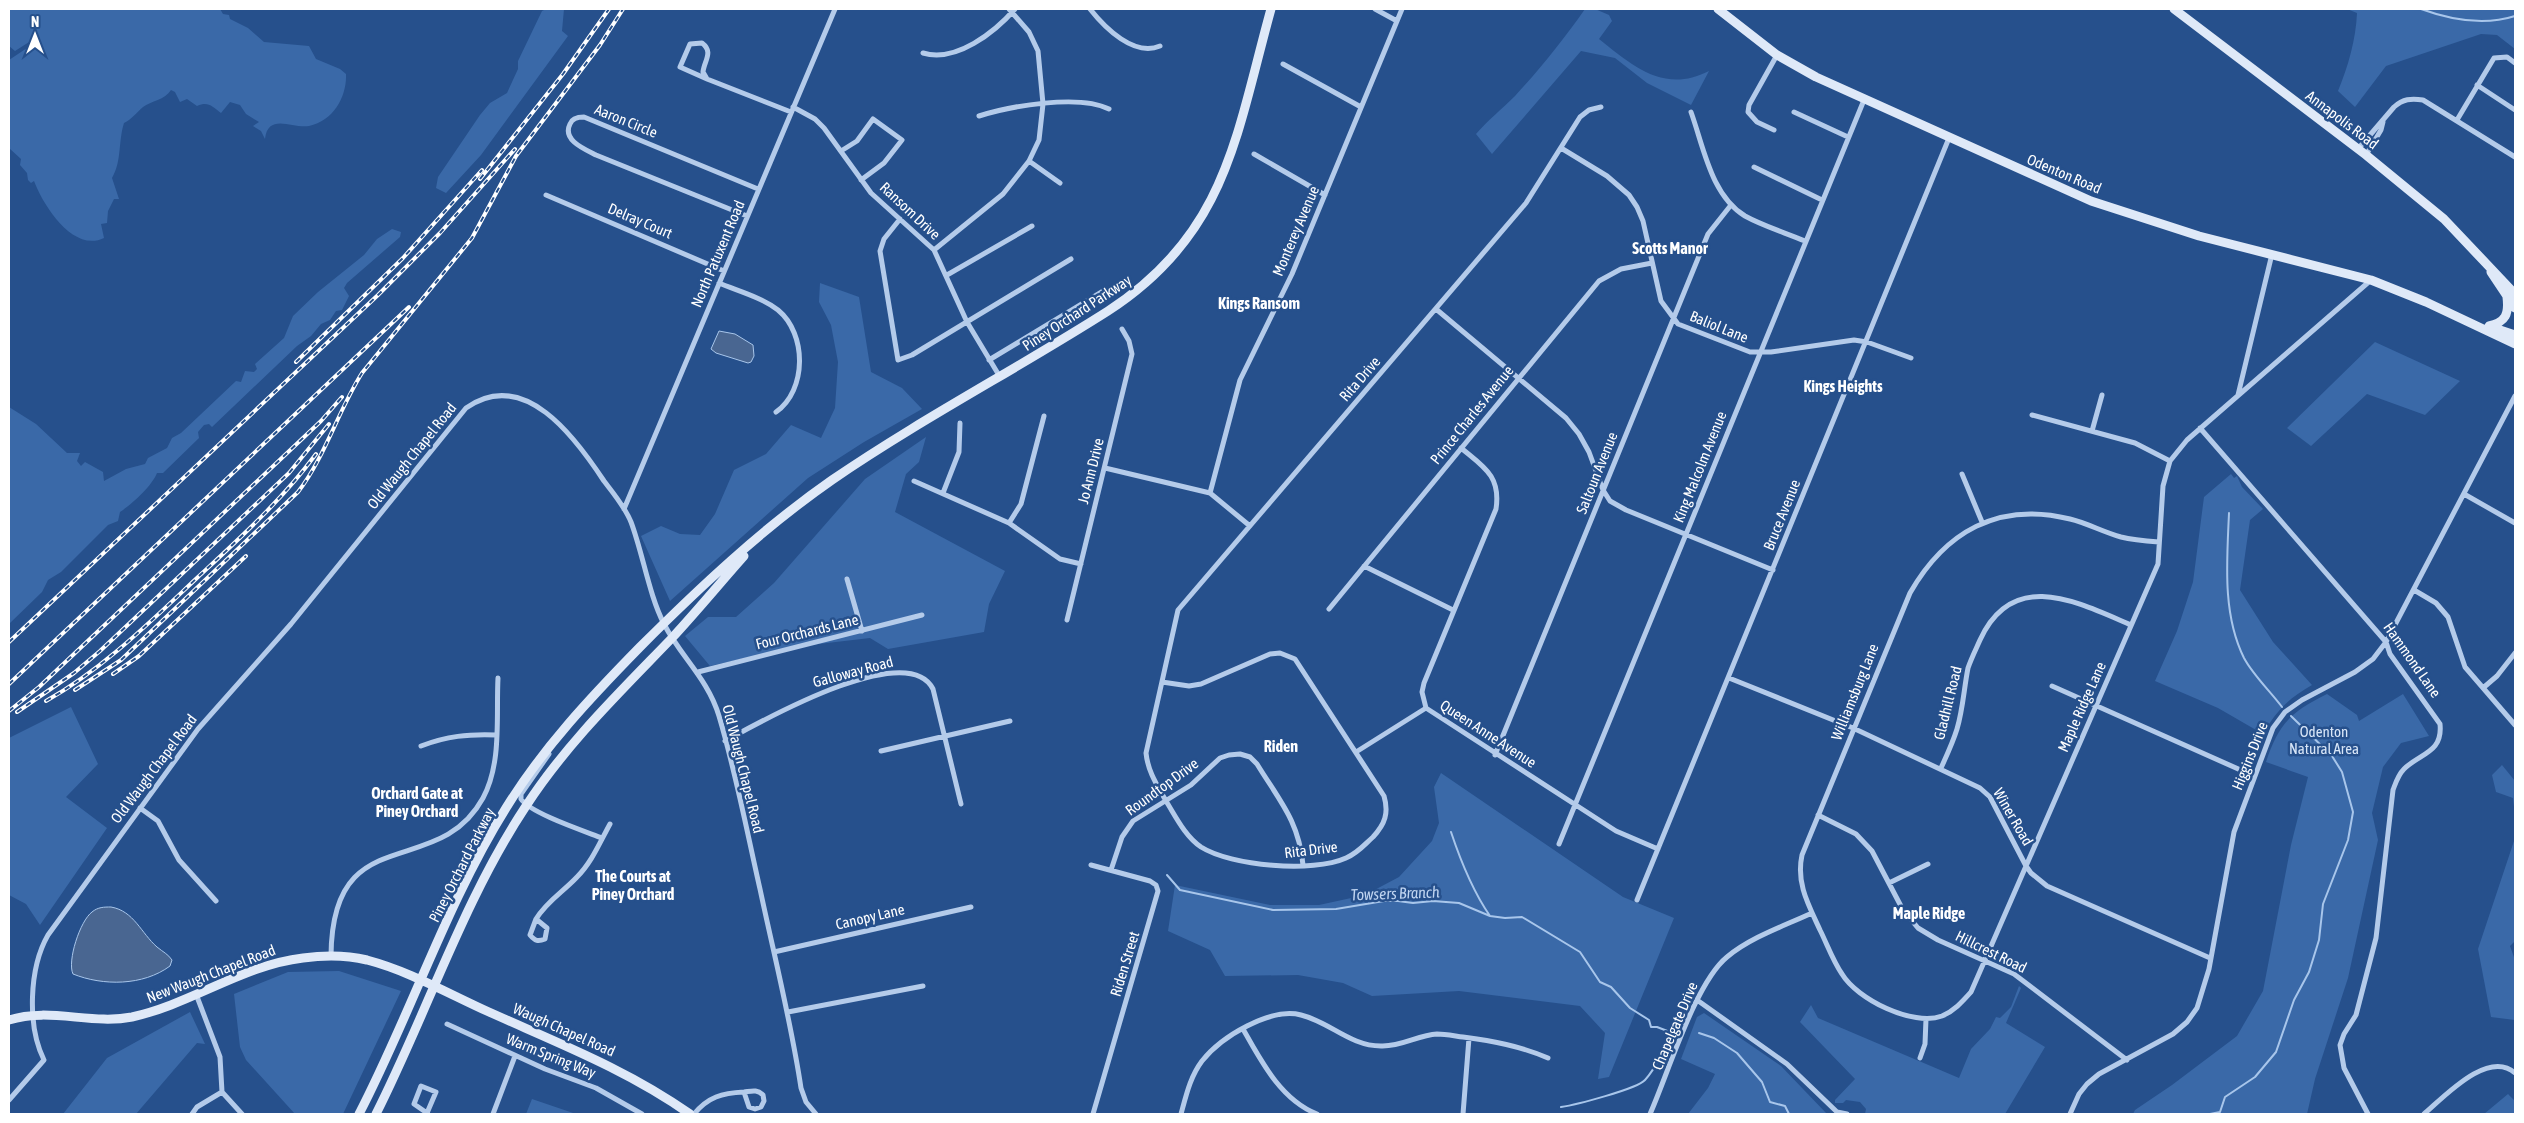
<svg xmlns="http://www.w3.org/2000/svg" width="2524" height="1123" font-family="'Asap Condensed',sans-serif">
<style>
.green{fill:#3a69a8}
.water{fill:#496691;stroke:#a8c6eb}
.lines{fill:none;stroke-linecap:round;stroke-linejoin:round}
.stream{stroke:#a8c6eb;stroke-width:2}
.street{stroke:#b4cbea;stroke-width:5}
.secondary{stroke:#dfe9f8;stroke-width:9}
.rail-casing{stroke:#fff;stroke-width:4}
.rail{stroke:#26508c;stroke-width:2;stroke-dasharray:5.5;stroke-linecap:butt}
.labels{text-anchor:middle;stroke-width:5;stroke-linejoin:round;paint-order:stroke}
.street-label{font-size:15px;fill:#fff;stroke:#26508c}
.park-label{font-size:15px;fill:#d8e6f8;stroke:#26508c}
.neighbourhood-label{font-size:16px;font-weight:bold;fill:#fff;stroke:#26508c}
.water-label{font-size:16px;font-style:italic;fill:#c0d5f1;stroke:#26508c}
</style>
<rect width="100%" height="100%" fill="#26508c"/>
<path class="green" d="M 9,9 L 220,9 L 223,14 L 229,15 L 230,19 L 248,28 L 264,42 L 309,46 L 316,59 L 340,69 L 346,74 C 347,96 334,121 309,126 C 293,129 268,112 265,139 L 261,131 L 253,126 L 259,122 L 246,114 L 240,105 L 230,102 L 221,113 C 212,106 208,101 197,106 L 187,99 L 180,102 L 175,92 L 171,90 C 165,100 151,101 143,107 C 136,113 132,119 124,123 C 118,142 122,161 112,178 L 119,199 L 114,199 L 108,211 L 107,223 L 101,224 L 104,238 C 73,253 43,205 34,181 L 31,183 L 28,180 L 27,173 L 20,165 L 21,159 L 9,148 L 9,60 L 39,40 L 37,37 L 15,51 L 9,46 Z
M 546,9 L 564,9 L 562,31 L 568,36 L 481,155 L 446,193 L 436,188 L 438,177 L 480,115 L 490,103 L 507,93 L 518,69 L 518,61 L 542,11 Z
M 1585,9 L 1595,9 L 1609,15 L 1612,21 L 1599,39 C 1633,66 1664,94 1709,71 L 1691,105 L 1647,83 L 1615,58 L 1581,51 L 1492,154 L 1476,134 C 1488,120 1502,109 1515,96 C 1540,69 1564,39 1585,9 Z
M 2347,9 L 2515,9 L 2515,49 L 2497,35 L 2481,34 L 2386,66 L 2355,107 L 2338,91 C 2348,67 2356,39 2357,13 Z
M 392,229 L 401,232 L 400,237 L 347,283 L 344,288 L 349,296 L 342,310 L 336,311 L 330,320 L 321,324 L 311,336 L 297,346 L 212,427 L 209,424 L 204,425 L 198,432 L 199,438 L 163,473 L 157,473 C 152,486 132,504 120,512 L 118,521 L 108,525 L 61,572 L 48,580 L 42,592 L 9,624 L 9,407 L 36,424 L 67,453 L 80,453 L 77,461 L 81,466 L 85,462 L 103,472 L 104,481 L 126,469 L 145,464 L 148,458 L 167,448 L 172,438 L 181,433 L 236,381 L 241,382 L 245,371 L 254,372 L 257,369 L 255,364 L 284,338 L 293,316 L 318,292 L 364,255 L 377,239 Z
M 820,283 L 859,297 L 871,372 L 902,388 L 922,409 L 864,442 L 808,478 L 670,601 L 641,536 L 661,526 L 680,534 L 700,535 L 715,514 L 734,470 L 766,454 L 791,425 L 821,438 L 835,408 L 838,362 L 831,325 L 819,302 Z
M 2375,342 L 2460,381 L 2425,415 L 2367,394 L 2311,446 L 2287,428 Z
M 926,437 L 919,462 L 906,474 L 895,512 L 1005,571 L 989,604 L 984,632 L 888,649 L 870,638 L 793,647 L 710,666 L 685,636 L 708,617 L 736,617 L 774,583 L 865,479 Z
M 2231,474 L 2234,478 L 2237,476 L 2242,487 L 2263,509 L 2250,520 L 2240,590 L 2273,642 L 2312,685 C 2289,698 2276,711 2263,734 L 2218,708 L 2155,681 L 2177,631 L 2193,582 L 2204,497 Z
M 2327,694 L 2357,715 L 2359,721 L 2403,694 L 2429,736 L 2401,743 L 2383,767 L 2372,813 L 2378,840 L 2348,978 L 2315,1079 L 2307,1114 L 2133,1114 L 2135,1110 L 2172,1085 L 2237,1036 L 2263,991 L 2291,845 L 2308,777 L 2266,762 C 2279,723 2291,712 2327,694 Z
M 71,707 L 98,764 L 66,797 L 107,828 L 40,925 L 26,904 L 9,895 L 9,738 Z
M 2502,765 L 2515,781 L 2515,816 L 2513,798 L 2496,792 L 2492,775 Z
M 1441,773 L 1623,897 L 1674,918 L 1609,1077 L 1598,1079 L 1605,1033 L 1580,1006 L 1459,991 L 1372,996 L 1343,983 L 1298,975 L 1225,976 L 1210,950 L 1168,931 L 1175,885 L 1270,905 L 1319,905 L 1365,895 L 1399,877 L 1432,841 L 1439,823 L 1434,787 Z
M 2515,838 L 2515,941 L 2510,946 L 2515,960 L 2515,1020 L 2491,1017 L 2478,949 Z
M 339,971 L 401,991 L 343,1114 L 295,1114 L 246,1060 L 240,1047 L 234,994 L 288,972 Z
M 2019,986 L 2021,988 L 2006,1023 L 2045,1047 L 2005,1114 L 1865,1114 L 1866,1109 L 1860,1102 L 1846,1100 L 1843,1103 L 1835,1103 L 1835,1100 L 1855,1079 L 1800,1022 L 1811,1005 L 1818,1018 L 1959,1078 L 1971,1049 L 1990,1029 L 1996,1017 L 2000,1018 L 2011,1007 Z
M 190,1012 L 205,1044 L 197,1043 L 136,1114 L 63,1114 L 107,1058 Z
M 1704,1013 L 1781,1066 L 1827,1114 L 1688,1114 L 1708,1088 L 1715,1074 L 1681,1059 L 1697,1017 Z
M 2508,1094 L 2515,1101 L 2515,1114 L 2484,1114 Z
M 532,1099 L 576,1114 L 526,1114 Z"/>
<path class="water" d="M 719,331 L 735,334 L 753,345 L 754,356 L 751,362 L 748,363 L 716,353 L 711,349 Z
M 111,907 C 134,911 141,933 157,947 C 163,952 168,954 172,960 L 170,966 C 143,986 103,986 73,974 C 67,961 80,921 92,912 C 98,907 104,907 111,907 Z"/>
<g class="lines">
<path class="stream" d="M 2421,9 C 2451,20 2484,26 2515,16
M 2229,513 C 2227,560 2222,614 2244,658 C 2253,675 2270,691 2282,707
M 1451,832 C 1461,862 1472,890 1490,916
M 1167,875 L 1180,890 L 1273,910 L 1336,909 L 1384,901 L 1398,901 L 1413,903 L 1433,901 L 1459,903 L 1490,916 L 1505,918 L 1522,917 L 1580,952 L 1600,982 L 1611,987 L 1630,1008 L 1649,1020 L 1651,1027 L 1657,1027 L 1670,1032 L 1675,1030
M 1699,1033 L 1714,1038 L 1737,1053 L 1762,1082 L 1770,1102 L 1785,1106 L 1789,1114
M 1561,1107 C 1575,1105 1637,1089 1645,1080 C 1657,1067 1664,1048 1670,1032
M 2210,1114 L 2220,1112 L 2225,1097 L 2255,1077 L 2276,1052 L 2294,1000 L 2309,972 L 2319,940 L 2323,904 L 2348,840 L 2353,812 L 2342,772 L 2332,756 L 2291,716"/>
<path class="street" d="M 1090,9 C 1105,28 1134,57 1160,46
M 1375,9 L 1397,21
M 923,53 C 956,63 995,32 1015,9
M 1283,64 L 1361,107
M 707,79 L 680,67 L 690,44 L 702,43 C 714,52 704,61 703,72 L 707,79 L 791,112
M 2477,85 L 2515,110
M 793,107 L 815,119 L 824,128 L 871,193 L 934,250 L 967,322 L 1000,377
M 1691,112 C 1704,148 1711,195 1745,216 C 1763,226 1786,233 1805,241
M 1794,112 L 1848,137
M 979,116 C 1010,106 1079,94 1109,109
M 2457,120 L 2494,58 L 2507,57 L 2515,63
M 1774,130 L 1757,122 L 1748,112 L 1749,105 L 1777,55
M 1561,148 L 1607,176 L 1629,195 L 1637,207 L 1643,221 L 1661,301 L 1678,324 L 1750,352 L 1771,352 L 1854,340 L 1867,342 L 1911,358
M 2358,149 L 2394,107 C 2403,99 2411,98 2423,100 L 2515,157
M 841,151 L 857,141 L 873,119 L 902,140 L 884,163 L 861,180
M 1254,154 L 1325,195
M 2366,155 L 2381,130 L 2383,122
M 1029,161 L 1060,183
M 1754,167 L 1822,200
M 546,195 L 724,271
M 747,216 L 596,155 C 584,149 562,140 570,124 C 572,118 578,117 584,117 L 758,189
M 900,219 L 884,239 L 880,251 L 898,360 L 912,355 L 1071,259
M 934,250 L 1003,194 L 1029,161 L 1039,140 L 1043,104 L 1038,51 L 1029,32 L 1009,9
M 947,275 L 1032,226
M 719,283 C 738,291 761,297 778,310 C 807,334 807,390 776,412
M 1436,309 L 1566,418 L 1579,434 L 1589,452 L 1603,490 L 1610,501 L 1626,510 L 1773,570
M 989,360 L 1105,290
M 2238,395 L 2272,254
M 2032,415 L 2135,443 L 2170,461
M 2200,428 L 2386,642 L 2390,654 L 2440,724 C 2443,753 2420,753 2404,769 C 2398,775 2396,782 2393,790 L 2376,938 L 2356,1015 L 2344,1034 L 2340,1045 L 2344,1068 L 2368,1114
M 2092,431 L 2102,395
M 1461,448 C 1484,467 1501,476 1496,509 L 1424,683 L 1422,692 L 1426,708 L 1616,831 L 1658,849
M 1105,468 L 1210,493 L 1250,526
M 1962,474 L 1982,522
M 914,481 L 1009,523 L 1060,559 L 1081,564
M 943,493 L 959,452 L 960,423
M 1210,493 L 1240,380 L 1292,274 L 1402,9
M 2464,494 L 2515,523
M 624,509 L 835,9
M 1009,523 L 1021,504 L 1044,416
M 2159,542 C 2146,541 2133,540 2121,537 C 2103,532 2087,523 2070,519 C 1998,501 1945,532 1910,593 L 1802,855 C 1796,883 1808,904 1820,930 C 1827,944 1833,961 1842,974 C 1857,999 1913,1027 1942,1016 C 1954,1011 1962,1002 1971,992 L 2158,564 L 2163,486 L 2170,461 L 2187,440 L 2371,280
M 1364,566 L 1453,610
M 847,579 L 862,631
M 2414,590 L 2436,603 L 2448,617 L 2465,667 L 2515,725
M 1329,609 L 1599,281 L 1621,269 L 1652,263
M 1067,620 L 1132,354 L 1129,341 L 1122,329
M 698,672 L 922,615
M 1729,678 L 1853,728 L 1980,788 L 1990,797 L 2026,866 L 2031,873 L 2047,886 L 2210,958
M 1162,682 L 1189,686 L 1201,684 L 1270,654 L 1280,653 L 1295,659 L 1384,796 C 1389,813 1385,824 1373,837 C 1364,845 1358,853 1346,858 C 1313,873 1231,866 1201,847 C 1185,836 1176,817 1166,801 C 1157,785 1148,772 1146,753 L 1178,610 L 1526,203 L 1580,117 L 1589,110 L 1601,107
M 2052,686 L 2254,776
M 2483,688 L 2497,676 L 2515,653
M 725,741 C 760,722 907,638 933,689 L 961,804
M 421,746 C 447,736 468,734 496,735
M 881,751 L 1010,721
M 1356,752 L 1426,708
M 549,754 L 521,794 L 521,799 C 530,813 584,831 602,838
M 1495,755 L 1708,234 L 1731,205
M 1941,768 C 1947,755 1953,742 1957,729 C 1963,709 1964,688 1968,668 C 1971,659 1976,649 1980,640 C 2013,568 2077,602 2131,625
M 140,808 L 158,821 L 179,860 L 216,901
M 1818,815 L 1856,834 L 1872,851 L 1903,910 L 1918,928 L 1938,940 L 2014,974 L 2127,1060
M 1559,844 L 1864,100
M 1091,865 L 1150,881 L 1156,885 L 1158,891 L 1093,1114
M 1111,870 L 1122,837 L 1133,821 L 1191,785 L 1220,758 L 1229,755 L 1240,754 L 1250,757 L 1257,764 C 1279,800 1299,821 1303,865
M 1889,883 L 1928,864
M 1637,900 L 1949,138
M 536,919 L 530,935 C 535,941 538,942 545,939 L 547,928 L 536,919 C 547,901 563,892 577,877 C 592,862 600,842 610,824
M 774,952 L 971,907
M 331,956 C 332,817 437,882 483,798 C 502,763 496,716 498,678
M 196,994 L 220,1057 L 222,1092 L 242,1114
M 1697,1000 L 1787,1064 L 1837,1112 L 1847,1114
M 788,1012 L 923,986
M 447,1024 L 545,1069 L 596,1088 L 642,1114
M 1243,1029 C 1261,1061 1281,1100 1317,1114
M 1920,1058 L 1925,1044 L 1926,1019
M 9,1100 L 44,1060 C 27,1026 29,968 48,935 L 198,729 L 291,624 L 466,408 C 524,367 575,437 604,481 C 614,494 625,507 631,522 C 643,554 649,595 664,624 C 681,657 708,679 719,716 C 736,773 747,832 760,889 C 774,955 791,1021 801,1088 L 806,1102 L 816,1114
M 427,1113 L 436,1092 L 421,1086 L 414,1104 L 427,1113 L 428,1114
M 192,1114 L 197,1107 L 222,1092
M 493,1114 L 515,1056
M 694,1114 C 708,1097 722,1093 744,1092 C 752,1091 757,1089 763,1095 L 764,1101 L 761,1107 L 755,1109 L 749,1107 L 744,1092
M 1181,1114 C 1186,1096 1190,1077 1202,1061 C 1221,1037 1270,1007 1301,1015 C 1330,1022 1350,1046 1381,1046 C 1401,1047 1418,1035 1437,1034 C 1445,1034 1455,1036 1463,1037 C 1493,1041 1520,1046 1548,1058
M 1463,1114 L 1469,1038
M 1650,1114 C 1668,1074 1695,983 1727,957 C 1751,937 1784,926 1812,913
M 2070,1114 L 2079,1094 L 2087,1084 L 2099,1074 L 2173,1034 L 2187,1022 L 2197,1008 L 2209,969 L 2234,832 L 2273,728 L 2285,712 L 2302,700 L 2355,672 L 2373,659 L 2386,642 L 2515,396
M 2424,1114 C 2444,1097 2488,1049 2515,1073"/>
<path class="secondary" d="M 1718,9 L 1777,55 L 1816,77 L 2091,201 L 2199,236 L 2371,280 L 2426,302 L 2515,344
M 2174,9 L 2366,155 L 2444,219 L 2515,294
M 2491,272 L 2515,308
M 2489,326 C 2506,322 2509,314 2507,297
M 2497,329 L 2515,335
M 9,1020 C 49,1007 91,1025 132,1017 C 191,1004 243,965 303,958 C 325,955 346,955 367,960 C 409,971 449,994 489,1012 C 558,1043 628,1070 690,1114
M 359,1114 C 411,1014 446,904 506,808 C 543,748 591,697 640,647 C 700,587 763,528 832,480 C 921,419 1017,369 1108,311 C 1227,234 1236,135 1271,9
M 376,1114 C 427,1013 463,901 526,806 C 567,743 620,692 672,638 C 697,611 720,583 744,556"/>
<g class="rail-casing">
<path id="rail" d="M 480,179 L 563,74 L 609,9
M 296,362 L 403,258 L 482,170
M 9,642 L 378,295 L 440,233 L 515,149
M 113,674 L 139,656 L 246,556
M 9,684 L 409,307
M 75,690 L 121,660 L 298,492 C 325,457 338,411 362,373 L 472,238 L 516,156 L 600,45 L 623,9
M 46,701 C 104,668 150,622 198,577 C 240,538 282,500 316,454
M 9,711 L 39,687 L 321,421 L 342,397
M 17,712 L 74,673 L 100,651 L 289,473 L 329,424"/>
</g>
<use href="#rail" class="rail"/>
</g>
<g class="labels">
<g class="street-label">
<text transform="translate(2342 120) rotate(37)" y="5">Annapolis Road</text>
<text transform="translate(626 121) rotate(22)" y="5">Aaron Circle</text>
<text transform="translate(2064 174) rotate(23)" y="5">Odenton Road</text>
<text transform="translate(910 211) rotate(43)" y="5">Ransom Drive</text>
<text transform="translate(640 221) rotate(23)" y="5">Delray Court</text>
<text transform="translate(1296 231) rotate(-67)" y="5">Monterey Avenue</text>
<text transform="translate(718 254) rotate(-67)" y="5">North Patuxent Road</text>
<text transform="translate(1077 313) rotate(-33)" y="5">Piney Orchard Parkway</text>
<text transform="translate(1719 327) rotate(22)" y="5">Baliol Lane</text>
<text transform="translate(1360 379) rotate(-49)" y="5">Rita Drive</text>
<text transform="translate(1472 415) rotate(-51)" y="5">Prince Charles Avenue</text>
<text transform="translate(412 456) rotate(-51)" y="5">Old Waugh Chapel Road</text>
<text transform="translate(1700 467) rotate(-68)" y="5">King Malcolm Avenue</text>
<text transform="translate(1091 471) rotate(-76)" y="5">Jo Ann Drive</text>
<text transform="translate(1597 473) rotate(-68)" y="5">Saltoun Avenue</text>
<text transform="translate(1782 515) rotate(-68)" y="5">Bruce Avenue</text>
<text transform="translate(807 632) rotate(-14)" y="5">Four Orchards Lane</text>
<text transform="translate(2412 660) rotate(55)" y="5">Hammond Lane</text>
<text transform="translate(853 672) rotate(-15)" y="5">Galloway Road</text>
<text transform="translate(1855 692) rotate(-68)" y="5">Williamsburg Lane</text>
<text transform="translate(1948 703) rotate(-76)" y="5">Gladhill Road</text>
<text transform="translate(2082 707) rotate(-66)" y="5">Maple Ridge Lane</text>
<text transform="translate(1488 734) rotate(33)" y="5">Queen Anne Avenue</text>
<text transform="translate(2250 756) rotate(-68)" y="5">Higgins Drive</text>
<text transform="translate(154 769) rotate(-53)" y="5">Old Waugh Chapel Road</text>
<text transform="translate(743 769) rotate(76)" y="5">Old Waugh Chapel Road</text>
<text transform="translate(1162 787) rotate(-36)" y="5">Roundtop Drive</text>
<text transform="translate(2013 817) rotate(60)" y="5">Winer Road</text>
<text transform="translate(1311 850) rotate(-7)" y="5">Rita Drive</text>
<text transform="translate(462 865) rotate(-63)" y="5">Piney Orchard Parkway</text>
<text transform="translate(870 917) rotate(-13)" y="5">Canopy Lane</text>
<text transform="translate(1991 952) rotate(26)" y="5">Hillcrest Road</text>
<text transform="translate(1125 964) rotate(-73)" y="5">Riden Street</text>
<text transform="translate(211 974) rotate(-21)" y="5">New Waugh Chapel Road</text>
<text transform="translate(1675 1026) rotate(-67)" y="5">Chapelgate Drive</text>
<text transform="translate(564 1030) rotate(24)" y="5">Waugh Chapel Road</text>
<text transform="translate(551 1056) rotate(22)" y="5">Warm Spring Way</text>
</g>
<g class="park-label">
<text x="2324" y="737">Odenton<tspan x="2324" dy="17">Natural Area</tspan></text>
</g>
<g class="neighbourhood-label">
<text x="1670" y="254">Scotts Manor</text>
<text x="1259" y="309">Kings Ransom</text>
<text x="1843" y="392">Kings Heights</text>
<text x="1281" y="752">Riden</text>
<text x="417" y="799">Orchard Gate at<tspan x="417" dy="18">Piney Orchard</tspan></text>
<text x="633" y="882">The Courts at<tspan x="633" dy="18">Piney Orchard</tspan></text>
<text x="1929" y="919">Maple Ridge</text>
</g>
<g class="water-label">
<text transform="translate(1395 893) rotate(-2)" y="6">Towsers Branch</text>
</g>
</g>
<rect width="2524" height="1123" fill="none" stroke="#ffffff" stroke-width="20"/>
<g transform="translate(35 35)" stroke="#26508c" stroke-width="4" paint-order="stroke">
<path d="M0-4L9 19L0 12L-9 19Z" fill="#ffffff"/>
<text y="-8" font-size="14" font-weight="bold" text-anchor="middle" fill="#ffffff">N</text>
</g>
</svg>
